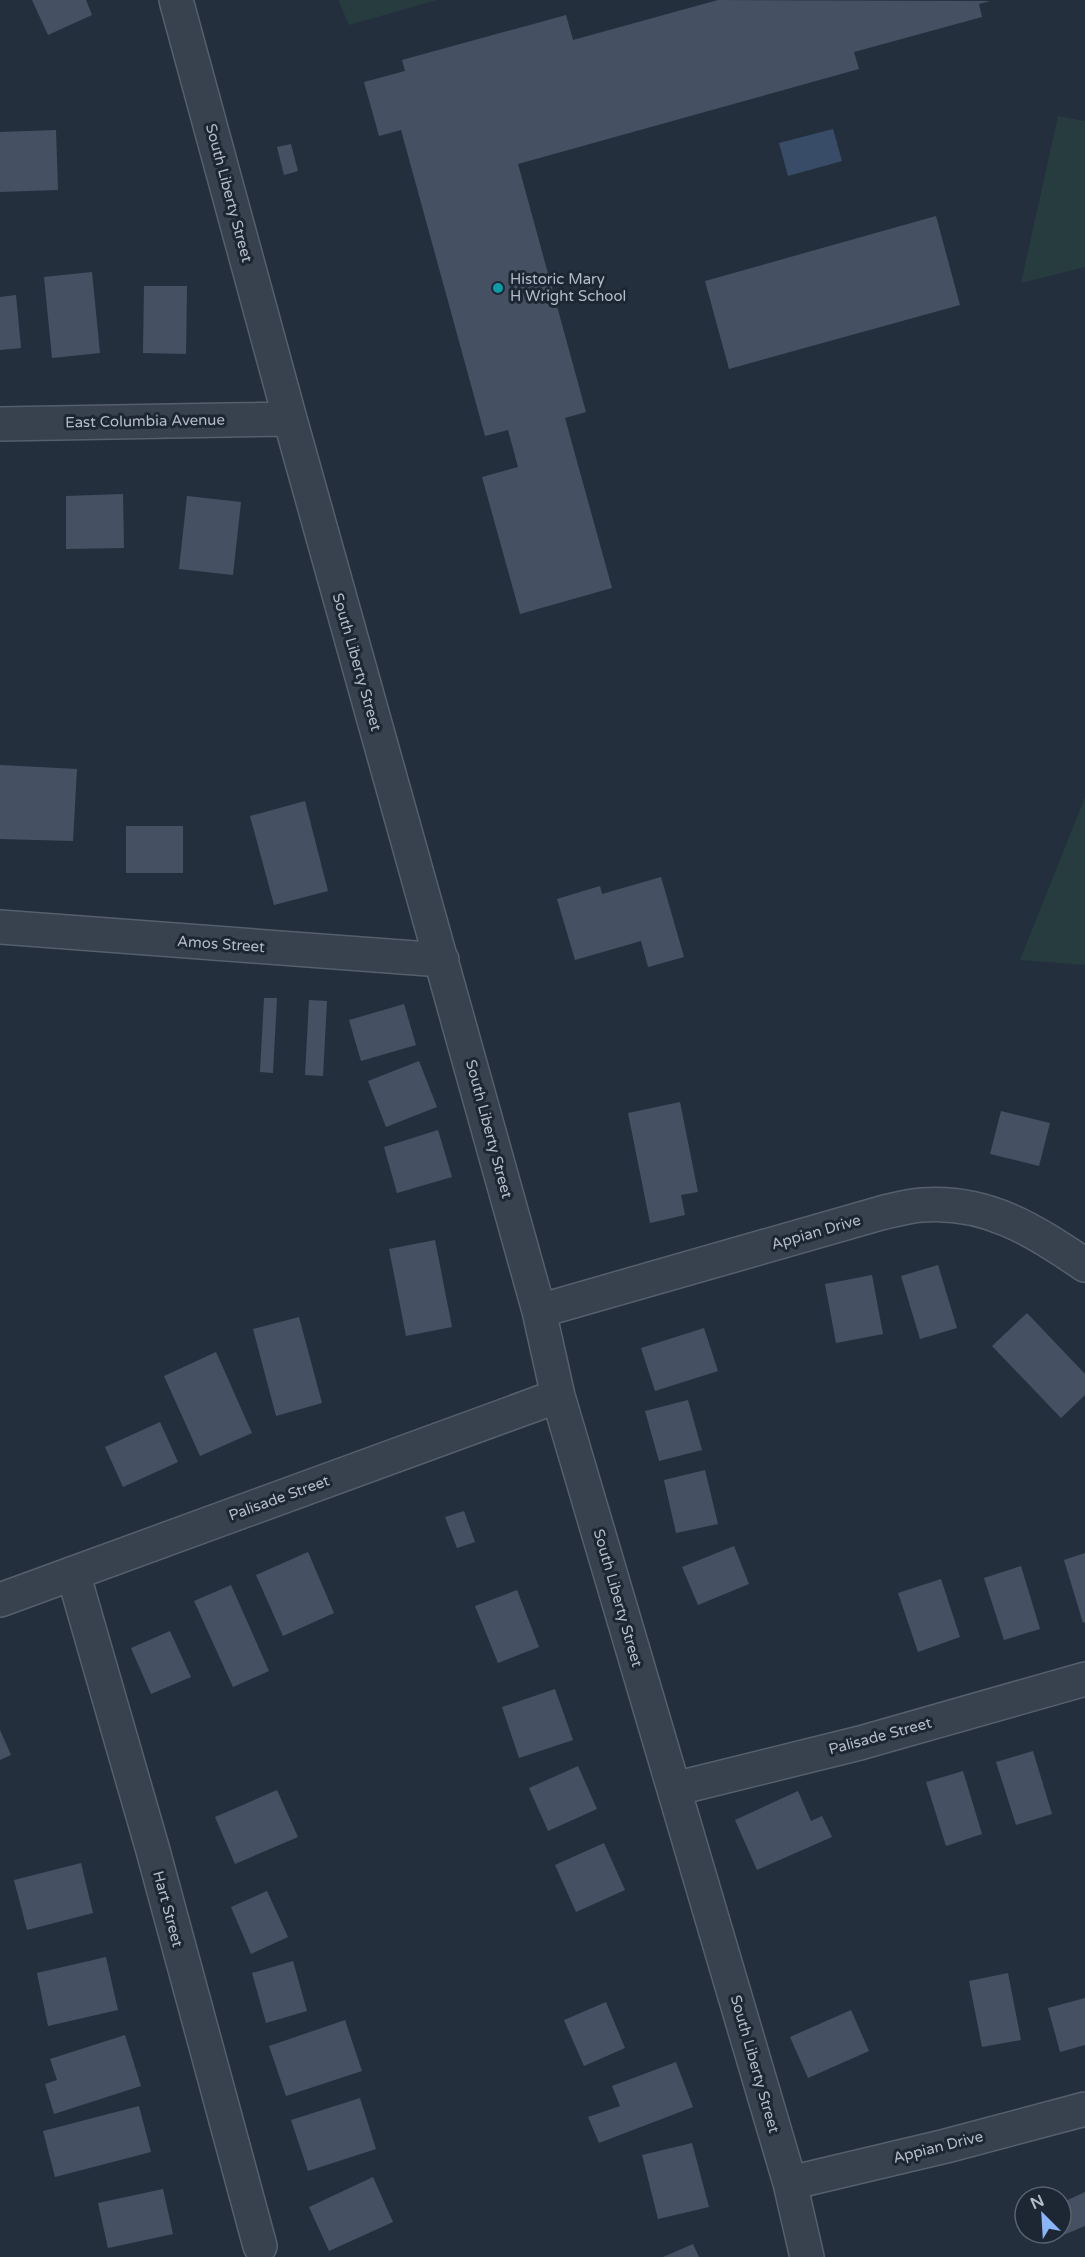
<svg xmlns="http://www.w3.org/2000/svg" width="1085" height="2257" font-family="'Varela Round',sans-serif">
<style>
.green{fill:#263c3f}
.water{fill:#394c67}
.building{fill:#455162}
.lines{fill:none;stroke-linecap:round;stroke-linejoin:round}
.street-casing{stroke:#565f6c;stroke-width:36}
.street{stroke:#38414e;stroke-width:33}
.culture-dot{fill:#0f9aa8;stroke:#1d2633;stroke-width:2}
.labels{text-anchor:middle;stroke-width:6;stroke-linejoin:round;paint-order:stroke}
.street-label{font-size:15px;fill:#b4bcc9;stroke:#1d2633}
.poi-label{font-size:15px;fill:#b4bcc9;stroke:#1d2633;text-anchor:start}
</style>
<rect width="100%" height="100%" fill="#242f3e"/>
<path class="green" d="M 338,0 L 437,0 L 349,25 Z
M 1058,116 L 1085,121 L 1085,267 L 1021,283 Z
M 1085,797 L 1085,965 L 1020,960 Z"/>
<path class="water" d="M 833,129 L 842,161 L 788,176 L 779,143 Z"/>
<path class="building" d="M 32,0 L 86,0 L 92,15 L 48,35 Z
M 718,0 L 990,1 L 979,4 L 982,17 L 854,52 L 859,69 L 518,164 L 586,412 L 565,418 L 612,588 L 520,614 L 482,477 L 518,467 L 508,430 L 485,436 L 401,130 L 379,136 L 364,82 L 405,71 L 402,60 L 566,15 L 573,40 Z
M 56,130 L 58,190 L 0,192 L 0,132 Z
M 291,144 L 298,171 L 284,175 L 277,147 Z
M 936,216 L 960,305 L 729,369 L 705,281 Z
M 92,272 L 100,353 L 52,358 L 44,277 Z
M 144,286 L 187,286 L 186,354 L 143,353 Z
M 16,295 L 21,348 L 0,350 L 0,297 Z
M 123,494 L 124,548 L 66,549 L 66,496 Z
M 187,496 L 241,502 L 233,575 L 179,569 Z
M 0,765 L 77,769 L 73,841 L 0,839 Z
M 305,801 L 328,891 L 274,905 L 250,816 Z
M 126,826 L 183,826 L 183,873 L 126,873 Z
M 661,877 L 684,957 L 648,967 L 641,941 L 575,960 L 557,899 L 600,886 L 602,894 Z
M 264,998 L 277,998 L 273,1073 L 260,1072 Z
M 309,1000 L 327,1001 L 323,1076 L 305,1075 Z
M 404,1004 L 416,1045 L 361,1061 L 349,1020 Z
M 419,1061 L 437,1107 L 386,1127 L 368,1081 Z
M 680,1102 L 698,1192 L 681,1195 L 685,1215 L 650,1223 L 628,1113 Z
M 1001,1111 L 1050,1123 L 1039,1166 L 990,1154 Z
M 438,1130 L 452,1177 L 397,1193 L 384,1147 Z
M 435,1240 L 452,1327 L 406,1336 L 389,1249 Z
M 938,1265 L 957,1328 L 920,1339 L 901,1276 Z
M 872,1275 L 883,1334 L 836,1343 L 825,1284 Z
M 1027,1313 L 1085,1374 L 1085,1395 L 1061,1418 L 992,1346 Z
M 299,1317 L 322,1403 L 276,1416 L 253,1329 Z
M 704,1328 L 718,1371 L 655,1391 L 641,1348 Z
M 216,1352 L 252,1433 L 200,1456 L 164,1376 Z
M 688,1400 L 702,1450 L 659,1461 L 645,1411 Z
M 160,1422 L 178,1462 L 123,1487 L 105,1447 Z
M 705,1470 L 718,1524 L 676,1533 L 664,1480 Z
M 464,1511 L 475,1542 L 457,1548 L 445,1517 Z
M 734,1546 L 749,1584 L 698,1605 L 682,1567 Z
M 308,1552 L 334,1613 L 283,1636 L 256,1575 Z
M 1085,1553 L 1085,1622 L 1083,1623 L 1064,1560 Z
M 1021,1566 L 1040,1629 L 1004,1640 L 984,1578 Z
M 941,1579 L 960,1637 L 918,1652 L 898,1593 Z
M 231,1585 L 269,1671 L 233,1687 L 194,1601 Z
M 517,1590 L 539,1647 L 498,1663 L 475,1606 Z
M 170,1631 L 191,1677 L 151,1694 L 131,1648 Z
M 555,1689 L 573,1740 L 519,1758 L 502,1707 Z
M 0,1730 L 11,1755 L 0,1760 Z
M 1033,1751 L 1052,1814 L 1016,1825 L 996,1762 Z
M 578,1766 L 597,1809 L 548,1831 L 529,1788 Z
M 963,1771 L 982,1834 L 946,1846 L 926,1782 Z
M 277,1790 L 298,1837 L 235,1864 L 215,1817 Z
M 798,1791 L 811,1821 L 822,1816 L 832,1837 L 757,1870 L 735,1820 Z
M 604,1843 L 625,1890 L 576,1912 L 555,1865 Z
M 81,1863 L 93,1913 L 27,1930 L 14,1880 Z
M 267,1891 L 288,1937 L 251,1954 L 231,1907 Z
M 106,1957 L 118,2010 L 48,2026 L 37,1973 Z
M 293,1961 L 307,2011 L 266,2023 L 252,1973 Z
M 1008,1973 L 1021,2040 L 982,2047 L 969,1981 Z
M 1085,1998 L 1085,2045 L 1060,2052 L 1048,2008 Z
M 606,2002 L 625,2048 L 584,2066 L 564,2020 Z
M 851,2010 L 869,2051 L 808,2078 L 790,2037 Z
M 345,2020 L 362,2071 L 286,2096 L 269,2046 Z
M 125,2035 L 141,2086 L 54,2114 L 45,2084 L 57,2080 L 50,2059 Z
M 676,2062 L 693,2107 L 599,2143 L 588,2117 L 620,2106 L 612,2086 Z
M 360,2098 L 376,2149 L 308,2171 L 291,2120 Z
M 139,2106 L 151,2152 L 55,2177 L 43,2131 Z
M 692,2143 L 709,2207 L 658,2219 L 642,2155 Z
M 373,2177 L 393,2222 L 329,2251 L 309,2207 Z
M 163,2189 L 173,2234 L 108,2248 L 98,2203 Z
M 1085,2192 L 1085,2226 L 1054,2239 L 1051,2233 L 1061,2233 L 1061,2203 Z
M 693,2244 L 699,2257 L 663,2257 Z"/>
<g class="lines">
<g class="street-casing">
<path id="street" d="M 176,0 L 290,419 L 539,1311 L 558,1396 L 790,2183 L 807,2257
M 0,424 L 290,419
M 0,927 L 442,960
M 539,1311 L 881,1213 C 894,1210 908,1206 922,1205 C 987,1200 1033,1230 1085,1265
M 73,1573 L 152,1847 L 260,2246
M 0,1600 L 558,1396
M 674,1789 L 860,1743 L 1085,1679
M 790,2183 L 946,2146 L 1085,2109"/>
</g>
<use href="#street" class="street"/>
</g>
<circle class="culture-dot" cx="498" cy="288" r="6"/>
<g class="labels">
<g class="street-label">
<text transform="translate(229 193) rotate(75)" y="5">South Liberty Street</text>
<text transform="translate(145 421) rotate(-1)" y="5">East Columbia Avenue</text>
<text transform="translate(357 662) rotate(74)" y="5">South Liberty Street</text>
<text transform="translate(221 944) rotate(4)" y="5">Amos Street</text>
<text transform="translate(489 1129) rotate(75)" y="5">South Liberty Street</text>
<text transform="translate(816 1232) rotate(-16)" y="5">Appian Drive</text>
<text transform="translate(279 1498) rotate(-20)" y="5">Palisade Street</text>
<text transform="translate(618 1598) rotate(74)" y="5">South Liberty Street</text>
<text transform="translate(880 1736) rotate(-15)" y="5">Palisade Street</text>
<text transform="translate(168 1909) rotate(75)" y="5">Hart Street</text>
<text transform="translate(755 2064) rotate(74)" y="5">South Liberty Street</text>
<text transform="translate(938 2147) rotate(-14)" y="5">Appian Drive</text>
</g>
<g class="poi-label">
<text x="510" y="284">Historic Mary<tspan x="510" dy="17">H Wright School</tspan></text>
</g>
</g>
<g transform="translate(1043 2215) rotate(336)"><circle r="28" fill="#1d2633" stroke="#59626f" stroke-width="1.5"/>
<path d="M0-4.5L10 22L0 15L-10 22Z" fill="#8ab4f8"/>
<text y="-9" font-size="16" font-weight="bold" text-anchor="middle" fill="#b4bcc9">N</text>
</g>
</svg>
